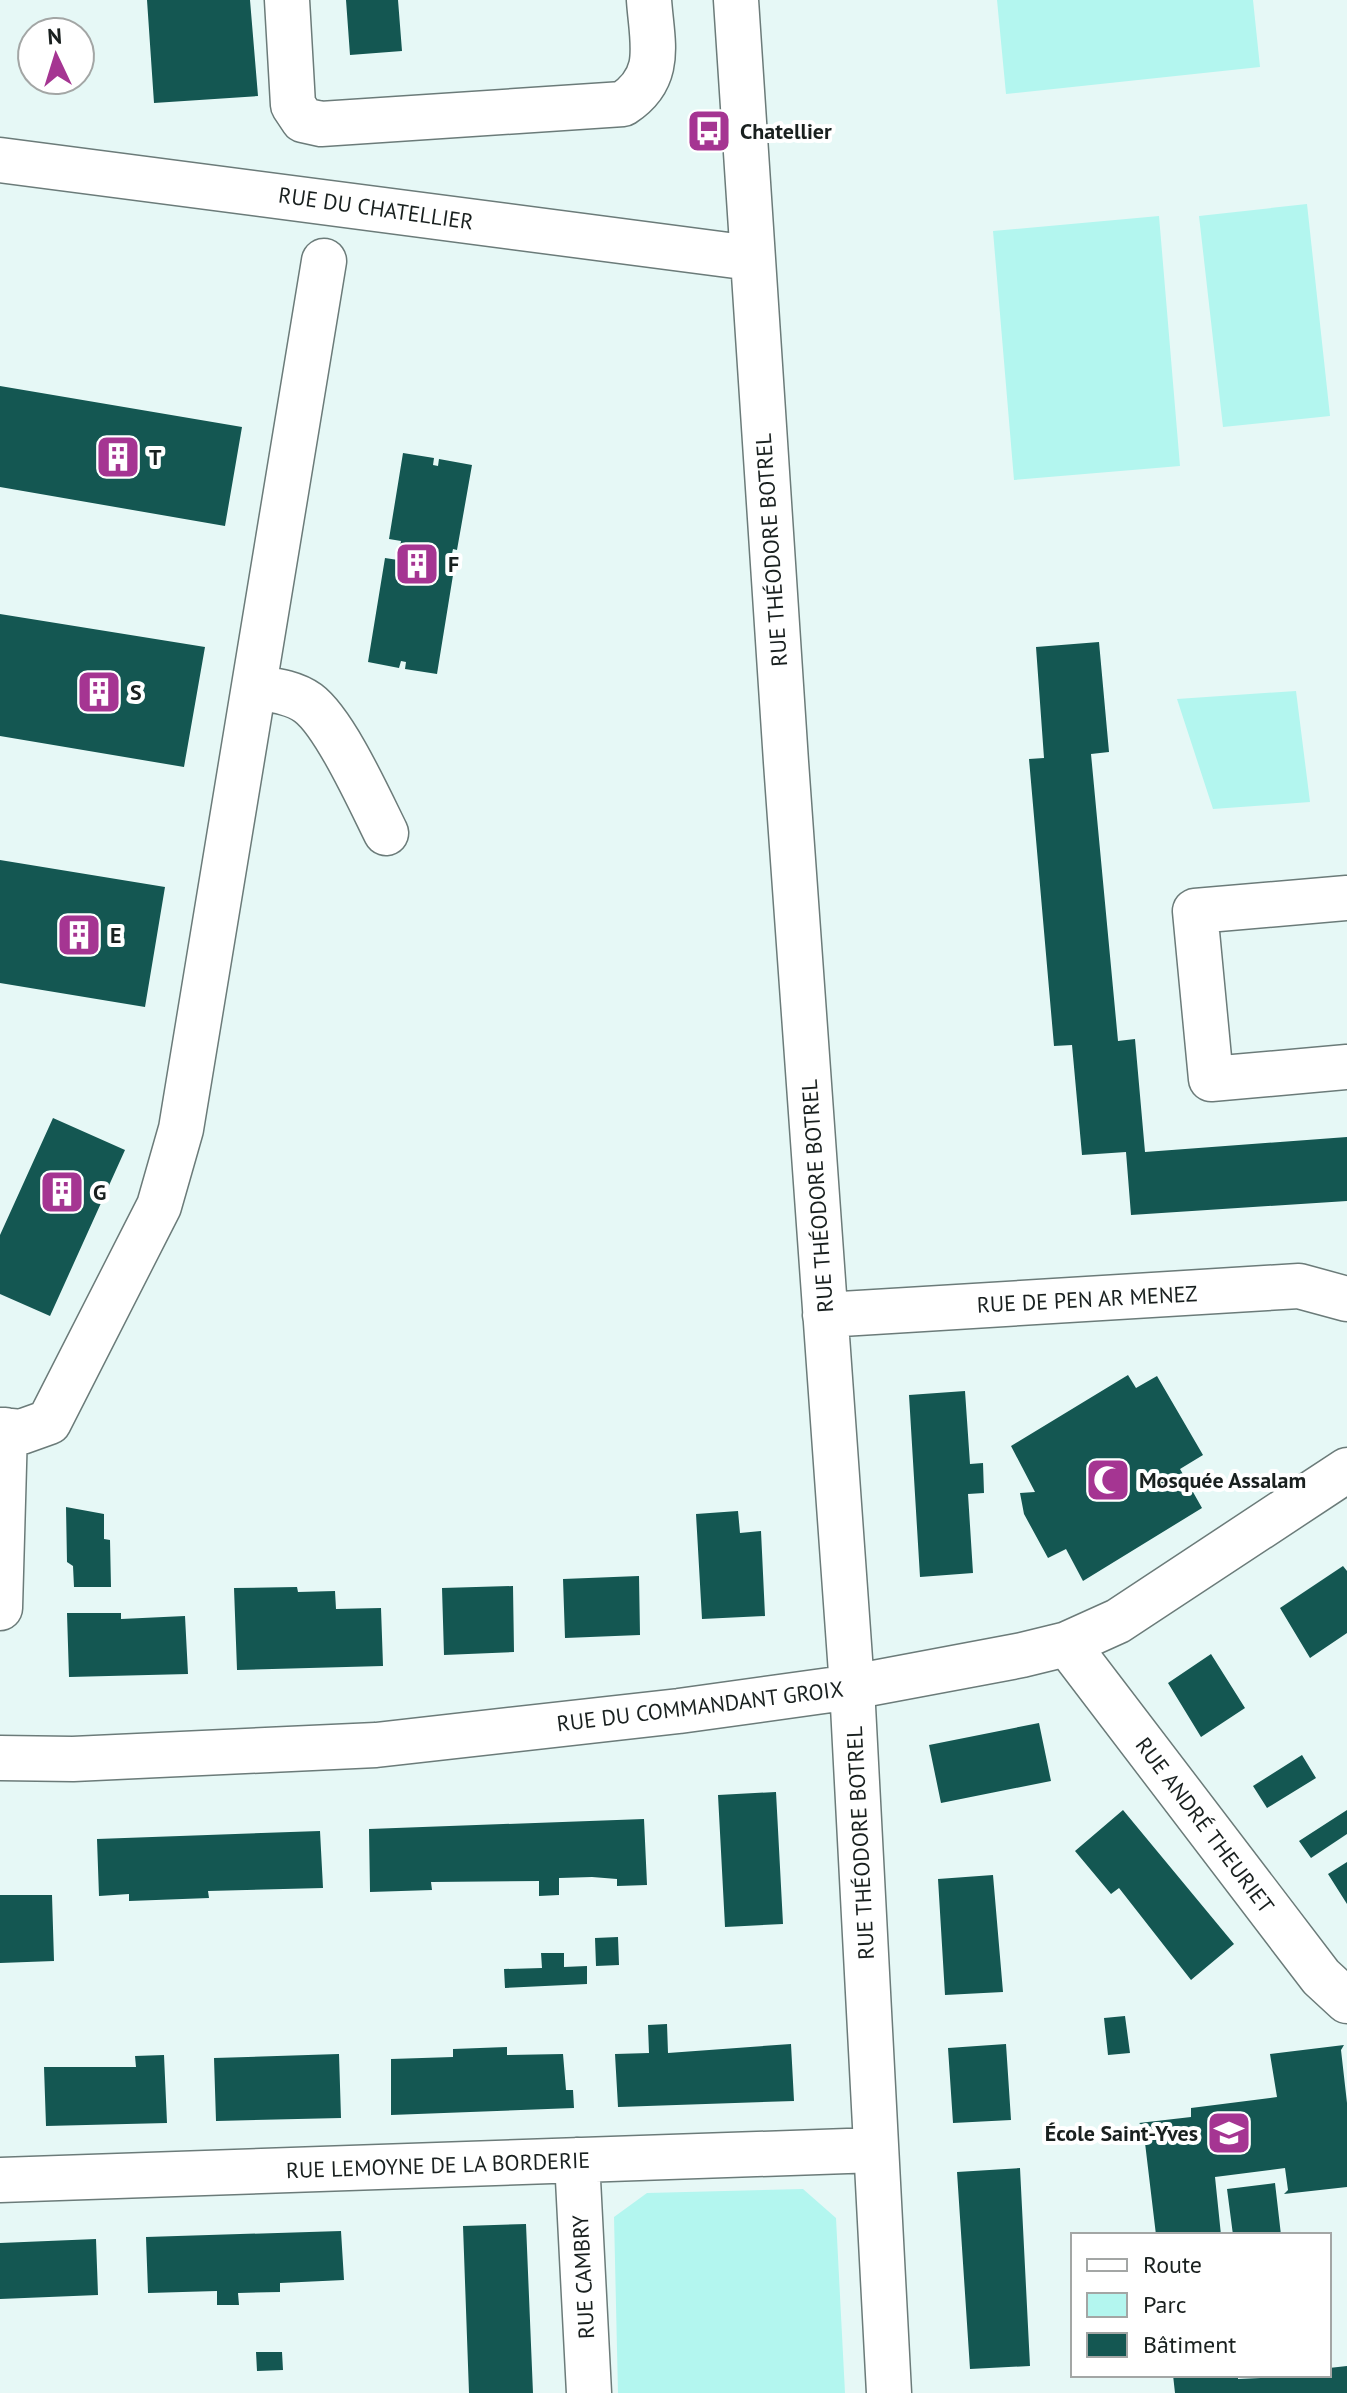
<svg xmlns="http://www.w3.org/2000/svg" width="1347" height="2393" font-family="'PT Sans',sans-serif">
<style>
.green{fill:#b3f6ef}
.building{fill:#145752}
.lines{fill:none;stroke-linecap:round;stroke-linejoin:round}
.minor-casing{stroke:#6b7b79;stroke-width:47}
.minor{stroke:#fff;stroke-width:44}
.labels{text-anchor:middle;stroke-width:8;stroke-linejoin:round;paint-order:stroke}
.poi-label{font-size:22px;font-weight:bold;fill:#19201f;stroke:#fff;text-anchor:start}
.street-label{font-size:22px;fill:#19201f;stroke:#fff}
</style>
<rect width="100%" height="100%" fill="#e6f8f6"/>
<path class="green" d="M 997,0 L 1253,0 L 1260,67 L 1006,94 Z
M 1307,204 L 1330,416 L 1223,427 L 1199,216 Z
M 1159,216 L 1180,466 L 1014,480 L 993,231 Z
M 1296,691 L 1310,802 L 1213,809 L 1177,699 Z
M 803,2189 L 836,2218 L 845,2393 L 618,2393 L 614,2217 L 647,2193 Z"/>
<path class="building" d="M 147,0 L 250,0 L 258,96 L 154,103 Z
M 346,0 L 398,0 L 402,51 L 350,55 Z
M 0,386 L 242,427 L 225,526 L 0,487 Z
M 403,453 L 434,458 L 433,465 L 438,466 L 439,459 L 472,465 L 457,550 L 453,549 L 449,568 L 454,569 L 437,674 L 405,669 L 406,662 L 401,661 L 399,668 L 368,662 L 385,558 L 398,560 L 401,541 L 389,539 Z
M 0,614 L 205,647 L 184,767 L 0,736 Z
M 1099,642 L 1109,752 L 1091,754 L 1118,1041 L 1135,1039 L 1145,1152 L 1347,1137 L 1347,1201 L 1131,1215 L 1126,1152 L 1082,1155 L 1072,1045 L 1054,1046 L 1029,759 L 1044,758 L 1036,647 Z
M 0,860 L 165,887 L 145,1007 L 0,983 Z
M 53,1118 L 125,1150 L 50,1316 L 0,1294 L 0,1235 Z
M 1128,1375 L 1136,1388 L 1157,1376 L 1203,1455 L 1180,1469 L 1202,1508 L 1083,1581 L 1066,1549 L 1048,1558 L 1024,1514 L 1020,1493 L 1035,1492 L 1011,1446 Z
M 965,1391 L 970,1464 L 983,1463 L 984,1493 L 968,1494 L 973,1573 L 920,1577 L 909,1395 Z
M 66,1507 L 104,1514 L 104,1539 L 110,1540 L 111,1587 L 74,1587 L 73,1566 L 67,1562 Z
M 738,1511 L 740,1533 L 761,1531 L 765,1616 L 702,1619 L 696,1514 Z
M 1343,1566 L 1347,1571 L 1347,1633 L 1310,1658 L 1280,1608 Z
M 639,1576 L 640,1635 L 565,1638 L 563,1579 Z
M 513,1586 L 514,1652 L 444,1655 L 442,1588 Z
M 297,1587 L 298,1592 L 335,1591 L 336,1609 L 381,1608 L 383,1666 L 237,1670 L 234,1588 Z
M 67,1613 L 121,1613 L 121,1619 L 185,1616 L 188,1674 L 69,1677 Z
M 1211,1654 L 1245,1708 L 1201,1737 L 1168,1683 Z
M 1039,1723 L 1051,1781 L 941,1803 L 929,1745 Z
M 1302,1755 L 1316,1778 L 1267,1808 L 1253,1786 Z
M 776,1792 L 783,1924 L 725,1927 L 718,1795 Z
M 1123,1810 L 1234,1944 L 1191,1980 L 1119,1888 L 1111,1894 L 1075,1851 Z
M 1347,1810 L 1347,1834 L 1311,1858 L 1299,1841 Z
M 644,1819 L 647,1885 L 617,1886 L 617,1879 L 592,1877 L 559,1878 L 559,1895 L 539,1896 L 539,1881 L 431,1882 L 432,1890 L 370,1892 L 369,1829 Z
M 320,1831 L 323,1888 L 208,1891 L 209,1898 L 156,1900 L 129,1901 L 129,1894 L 99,1896 L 97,1839 Z
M 1347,1862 L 1347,1904 L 1328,1874 Z
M 993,1875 L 1003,1992 L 945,1995 L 938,1879 Z
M 0,1895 L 52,1895 L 54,1961 L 0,1963 Z
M 618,1937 L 619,1965 L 596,1966 L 595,1938 Z
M 541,1953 L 564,1953 L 564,1967 L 587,1966 L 587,1984 L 505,1988 L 504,1969 L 542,1968 Z
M 1125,2016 L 1130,2053 L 1108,2055 L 1104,2018 Z
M 667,2024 L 668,2053 L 791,2044 L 794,2101 L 618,2107 L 615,2054 L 649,2053 L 648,2025 Z
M 1006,2044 L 1011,2120 L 953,2123 L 948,2048 Z
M 1344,2045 L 1341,2050 L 1347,2103 L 1347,2187 L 1284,2194 L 1288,2190 L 1285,2168 L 1215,2177 L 1221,2235 L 1156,2235 L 1143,2126 L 1139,2123 L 1191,2117 L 1191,2108 L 1277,2097 L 1270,2054 Z
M 507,2047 L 507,2055 L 563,2054 L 566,2090 L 573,2090 L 574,2108 L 391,2115 L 391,2059 L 453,2057 L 453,2049 Z
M 339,2054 L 341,2118 L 216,2121 L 214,2058 Z
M 164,2055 L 167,2123 L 46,2126 L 44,2067 L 136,2067 L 135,2056 Z
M 1020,2168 L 1030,2366 L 970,2369 L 957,2172 Z
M 1275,2183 L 1281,2235 L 1233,2235 L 1227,2189 Z
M 526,2224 L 533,2393 L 469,2393 L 463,2226 Z
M 341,2231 L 344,2280 L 280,2283 L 280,2292 L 238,2293 L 239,2305 L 217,2305 L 217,2291 L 148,2293 L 146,2237 Z
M 96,2239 L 98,2295 L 0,2299 L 0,2243 Z
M 256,2352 L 282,2352 L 283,2370 L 257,2371 Z
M 1347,2366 L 1347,2393 L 1175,2393 L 1173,2375 L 1238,2375 L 1238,2379 L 1329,2375 L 1329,2368 Z"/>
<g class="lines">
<g class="minor-casing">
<path id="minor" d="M 287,0 L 293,105 L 303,120 L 321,124 L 623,104 C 664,77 652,43 649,0
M 736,0 L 786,762 L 852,1687 L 889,2393
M 0,160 L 751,258
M 254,687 C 272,690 293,692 308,703 C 335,723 370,801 386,833
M 1347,898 L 1195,911 L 1211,1079 L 1347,1067
M 825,1315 L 1299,1286 L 1347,1299
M 0,1430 L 21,1432 L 49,1422 L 159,1206 L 181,1129 L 324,261
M 0,1608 L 5,1430
M 1067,1644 L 1321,1977 L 1347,2001
M 0,1758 L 73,1759 L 376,1745 L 679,1711 L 852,1687 L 1022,1655 L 1067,1644 L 1118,1621 L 1347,1470
M 577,2160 L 589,2393
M 0,2180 L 876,2150"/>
</g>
<use href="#minor" class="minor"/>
</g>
<defs>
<g id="bus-square" transform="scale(2.3)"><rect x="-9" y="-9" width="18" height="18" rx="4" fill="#a53592" stroke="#fff"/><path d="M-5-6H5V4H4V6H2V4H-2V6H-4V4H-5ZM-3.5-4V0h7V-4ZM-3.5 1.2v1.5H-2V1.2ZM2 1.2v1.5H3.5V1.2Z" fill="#fff"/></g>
<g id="building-square" transform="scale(2.3)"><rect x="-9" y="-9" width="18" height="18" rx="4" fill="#a53592" stroke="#fff"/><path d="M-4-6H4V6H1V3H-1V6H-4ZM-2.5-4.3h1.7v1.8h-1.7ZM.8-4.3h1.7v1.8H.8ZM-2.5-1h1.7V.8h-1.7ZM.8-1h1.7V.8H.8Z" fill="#fff"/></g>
<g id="mosque-square" transform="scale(2.3)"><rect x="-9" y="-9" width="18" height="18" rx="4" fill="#a53592" stroke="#fff"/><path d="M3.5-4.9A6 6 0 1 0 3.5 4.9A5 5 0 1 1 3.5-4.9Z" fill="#fff"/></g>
<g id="school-square" transform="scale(2.3)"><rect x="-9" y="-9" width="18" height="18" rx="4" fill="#a53592" stroke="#fff"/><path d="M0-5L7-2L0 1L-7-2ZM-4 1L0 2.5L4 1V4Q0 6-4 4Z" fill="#fff"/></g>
</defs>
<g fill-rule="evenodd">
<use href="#bus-square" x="709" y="131"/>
<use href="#building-square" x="118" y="457"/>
<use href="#building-square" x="417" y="564"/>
<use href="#building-square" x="99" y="692"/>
<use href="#building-square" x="79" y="935"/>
<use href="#building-square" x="62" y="1192"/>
<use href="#mosque-square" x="1108" y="1480"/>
<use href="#school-square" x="1229" y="2133"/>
</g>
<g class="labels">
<g class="poi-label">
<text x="740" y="139">Chatellier</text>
<text x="149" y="465">T</text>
<text x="448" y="572">F</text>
<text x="130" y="700">S</text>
<text x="110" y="943">E</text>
<text x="93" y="1200">G</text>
<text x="1139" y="1488">Mosquée Assalam</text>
<text x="1198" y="2141" text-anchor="end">École Saint-Yves</text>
</g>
<g class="street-label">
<text transform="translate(376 208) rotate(8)" y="8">RUE DU CHATELLIER</text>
<text transform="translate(771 550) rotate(-94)" y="8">RUE THÉODORE BOTREL</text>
<text transform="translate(817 1196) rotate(-94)" y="8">RUE THÉODORE BOTREL</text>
<text transform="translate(1087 1299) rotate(-3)" y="8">RUE DE PEN AR MENEZ</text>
<text transform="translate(700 1706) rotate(-7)" y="8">RUE DU COMMANDANT GROIX</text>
<text transform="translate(1205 1825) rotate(53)" y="8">RUE ANDRÉ THEURIET</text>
<text transform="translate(860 1843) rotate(-93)" y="8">RUE THÉODORE BOTREL</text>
<text transform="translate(438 2165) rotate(-2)" y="8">RUE LEMOYNE DE LA BORDERIE</text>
<text transform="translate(583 2277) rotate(-93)" y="8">RUE CAMBRY</text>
</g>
</g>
<rect x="1071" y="2233" width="260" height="144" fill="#ffffff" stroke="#a3a6a5" stroke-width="2"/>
<rect x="1087" y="2259" width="40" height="12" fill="#ffffff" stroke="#a3a6a5" stroke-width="2"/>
<text x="1143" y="2273" font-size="24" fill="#19201f">Route</text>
<rect x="1087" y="2293" width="40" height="24" fill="#b3f6ef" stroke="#a3a6a5" stroke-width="2"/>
<text x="1143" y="2313" font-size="24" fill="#19201f">Parc</text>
<rect x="1087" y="2333" width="40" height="24" fill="#145752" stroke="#a3a6a5" stroke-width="2"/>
<text x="1143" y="2353" font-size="24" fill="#19201f">Bâtiment</text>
<g transform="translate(56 56) rotate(356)"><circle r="38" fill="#ffffff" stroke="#a3a6a5" stroke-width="2"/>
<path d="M0-6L14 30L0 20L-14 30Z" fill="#a53592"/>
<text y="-12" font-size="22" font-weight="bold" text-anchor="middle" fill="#19201f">N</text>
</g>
</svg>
